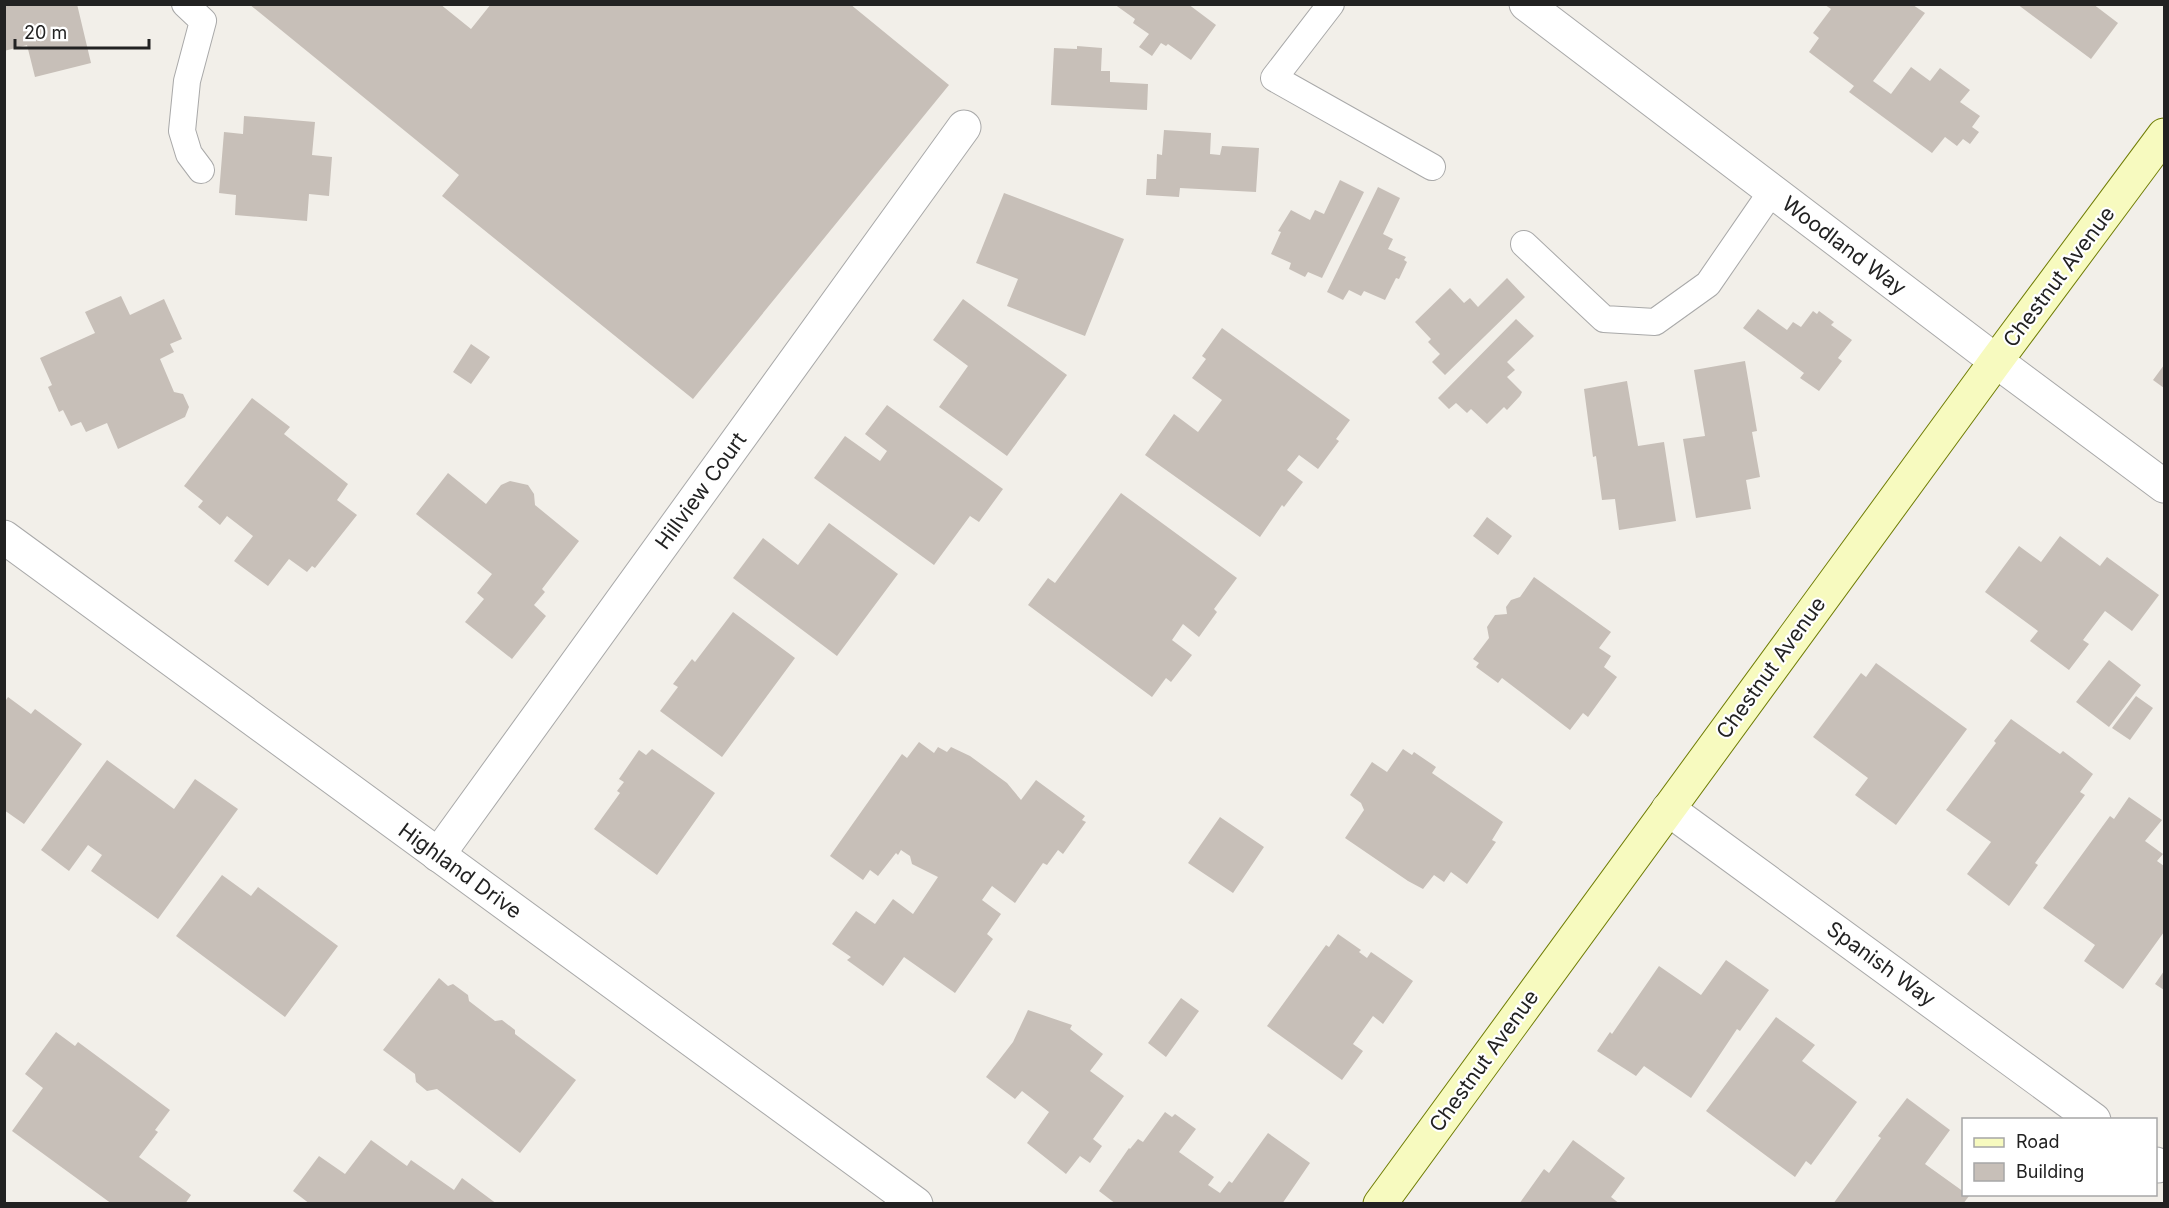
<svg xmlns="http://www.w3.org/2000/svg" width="2169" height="1208" font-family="Inter,sans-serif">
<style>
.building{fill:#c7bfb8}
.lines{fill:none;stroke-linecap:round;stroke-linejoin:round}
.service-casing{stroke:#a9a9a9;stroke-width:28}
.minor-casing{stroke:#a9a9a9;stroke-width:35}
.tertiary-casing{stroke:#a9a9a9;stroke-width:35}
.secondary-casing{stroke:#707d05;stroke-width:35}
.service{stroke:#fff;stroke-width:26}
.minor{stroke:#fff;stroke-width:33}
.tertiary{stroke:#fff;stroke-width:33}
.secondary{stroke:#f7fabf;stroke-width:33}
.labels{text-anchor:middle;stroke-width:4.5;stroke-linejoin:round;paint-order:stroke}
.street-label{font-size:21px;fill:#222;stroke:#fff}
</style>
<rect width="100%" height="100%" fill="#f2efe9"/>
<path class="building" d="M 4,4 L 77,4 L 91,63 L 35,77 L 27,45 L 4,51 Z
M 249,4 L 440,4 L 471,29 L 491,4 L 850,4 L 949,85 L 693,399 L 442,196 L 459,175 Z
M 1114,4 L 1188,4 L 1216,25 L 1191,60 L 1168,44 L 1166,46 L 1161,43 L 1152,56 L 1139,47 L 1149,34 L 1133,23 L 1135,19 Z
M 2017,4 L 2093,4 L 2118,23 L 2091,59 Z
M 1825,5 L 1913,5 L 1925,13 L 1873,81 L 1891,94 L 1911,67 L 1930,81 L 1940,68 L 1970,90 L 1960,102 L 1980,116 L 1972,127 L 1979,132 L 1970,144 L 1963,139 L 1957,146 L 1945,137 L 1932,153 L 1849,92 L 1854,86 L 1809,52 L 1819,38 L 1813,33 L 1831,9 Z
M 1077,46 L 1102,48 L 1101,71 L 1110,71 L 1110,82 L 1148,84 L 1147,110 L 1051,105 L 1054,48 L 1077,49 Z
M 244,116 L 315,122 L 312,155 L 332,157 L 329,196 L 309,194 L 307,221 L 235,215 L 236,195 L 219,193 L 224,132 L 243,134 Z
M 1164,130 L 1211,133 L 1210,154 L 1220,155 L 1222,146 L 1259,148 L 1256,192 L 1180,188 L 1179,197 L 1146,195 L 1147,179 L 1156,179 L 1157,154 L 1162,155 Z
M 1340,180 L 1364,192 L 1322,278 L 1308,272 L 1305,277 L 1289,269 L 1291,263 L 1271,254 L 1281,232 L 1278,231 L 1291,210 L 1310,220 L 1315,210 L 1324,214 Z
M 1378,187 L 1400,198 L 1383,234 L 1393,239 L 1388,249 L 1406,257 L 1404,260 L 1407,262 L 1399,279 L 1396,278 L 1385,300 L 1364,291 L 1361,296 L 1349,290 L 1343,300 L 1327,292 Z
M 1004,193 L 1124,239 L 1085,336 L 1007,306 L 1018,279 L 976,263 Z
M 1507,278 L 1525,297 L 1445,375 L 1432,362 L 1440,354 L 1428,342 L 1431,339 L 1415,322 L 1450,288 L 1464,303 L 1470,298 L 1478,307 Z
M 121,296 L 130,315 L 164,299 L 182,339 L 170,344 L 174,352 L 160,359 L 174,392 L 183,394 L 189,407 L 185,417 L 118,449 L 107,423 L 86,432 L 81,422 L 71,426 L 63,410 L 59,412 L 48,387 L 52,385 L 40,358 L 95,333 L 85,312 Z
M 963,299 L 1067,375 L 1007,456 L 939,407 L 968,366 L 933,340 Z
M 1758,309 L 1787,330 L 1793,322 L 1801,327 L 1813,311 L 1817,314 L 1819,311 L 1834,322 L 1831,325 L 1852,340 L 1838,358 L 1842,361 L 1819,391 L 1800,378 L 1804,373 L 1743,328 Z
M 1516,319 L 1534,336 L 1507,362 L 1515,370 L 1507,377 L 1522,392 L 1520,396 L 1507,410 L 1504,407 L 1487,424 L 1471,409 L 1467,413 L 1456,403 L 1449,409 L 1438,398 Z
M 1222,328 L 1350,420 L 1336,439 L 1339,441 L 1318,469 L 1299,455 L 1287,470 L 1303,482 L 1284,507 L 1282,505 L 1260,537 L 1145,455 L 1174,414 L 1198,432 L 1222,400 L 1192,378 L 1206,359 L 1202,356 Z
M 471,344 L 490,357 L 471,384 L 453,372 Z
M 1745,361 L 1757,431 L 1752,432 L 1760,477 L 1746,480 L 1751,509 L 1696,518 L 1683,439 L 1705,436 L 1694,370 Z
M 2164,365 L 2164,388 L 2153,380 Z
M 1627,381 L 1638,446 L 1664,442 L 1676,521 L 1619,530 L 1615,499 L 1602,500 L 1596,456 L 1593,457 L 1584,389 Z
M 252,398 L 290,427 L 284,434 L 348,484 L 337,500 L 357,515 L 315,568 L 312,566 L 307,572 L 289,559 L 268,586 L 234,561 L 253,536 L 227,516 L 220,525 L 198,507 L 203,501 L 184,486 Z
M 887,405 L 1003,489 L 979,522 L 970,516 L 934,565 L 814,478 L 845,436 L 880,461 L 887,451 L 865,434 Z
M 448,473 L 486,504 L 501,485 L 510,481 L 528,485 L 534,494 L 535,505 L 579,541 L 542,589 L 545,592 L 534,605 L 546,616 L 512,659 L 465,622 L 484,599 L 477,593 L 492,574 L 416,514 Z
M 1121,493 L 1237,578 L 1214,609 L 1217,612 L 1199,637 L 1183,624 L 1172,640 L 1192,655 L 1171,682 L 1166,678 L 1152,697 L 1028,605 L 1048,578 L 1055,583 Z
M 1487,517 L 1512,536 L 1498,555 L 1473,536 Z
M 829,523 L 898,574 L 837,656 L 733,578 L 763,538 L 798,565 Z
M 2060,536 L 2100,566 L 2107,557 L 2159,595 L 2132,631 L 2105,611 L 2083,640 L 2089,644 L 2069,670 L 2030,641 L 2038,631 L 1985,592 L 2019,546 L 2041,562 Z
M 1534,577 L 1611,632 L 1599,648 L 1611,656 L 1604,667 L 1617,677 L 1588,717 L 1583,713 L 1570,730 L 1502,678 L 1498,683 L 1476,667 L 1479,663 L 1473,659 L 1489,638 L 1487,627 L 1495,615 L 1507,614 L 1506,607 L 1511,600 L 1520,597 Z
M 733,612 L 795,658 L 722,757 L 660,711 L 678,687 L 673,684 L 692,659 L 695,662 Z
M 2109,660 L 2141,685 L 2109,727 L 2076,702 Z
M 1876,663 L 1967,729 L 1896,825 L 1855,795 L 1868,778 L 1813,737 L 1861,673 L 1866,677 Z
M 2136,696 L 2153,708 L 2130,740 L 2112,728 Z
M 8,697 L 31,714 L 35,709 L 82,744 L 24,824 L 4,810 L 4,703 Z
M 2011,719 L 2060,754 L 2063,751 L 2093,774 L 2080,792 L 2085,795 L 2035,863 L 2038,865 L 2009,906 L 1967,874 L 1991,842 L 1946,810 L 1996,743 L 1994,741 Z
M 919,742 L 934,753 L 938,747 L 947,752 L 951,747 L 970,756 L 1007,783 L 1021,800 L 1036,780 L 1085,816 L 1082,820 L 1086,822 L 1063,854 L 1058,850 L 1047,865 L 1043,863 L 1015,903 L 992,886 L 982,900 L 1001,914 L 987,934 L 993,939 L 955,993 L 904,957 L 883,986 L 847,960 L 851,957 L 832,944 L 856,911 L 875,924 L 893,899 L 913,914 L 938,877 L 912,864 L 910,856 L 901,850 L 898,855 L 896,853 L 878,876 L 870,870 L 863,880 L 830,856 L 902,754 L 907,758 Z
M 652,749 L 715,793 L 657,875 L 594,829 L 620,793 L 617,791 L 624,782 L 619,779 L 639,750 L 646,755 Z
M 1403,749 L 1412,755 L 1414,752 L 1436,767 L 1432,773 L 1503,822 L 1492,840 L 1496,842 L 1467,884 L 1451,872 L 1444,882 L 1434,875 L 1423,889 L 1408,881 L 1345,838 L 1364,810 L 1361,803 L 1350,795 L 1372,762 L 1387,772 Z
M 107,760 L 174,809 L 195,779 L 238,809 L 158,919 L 91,871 L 102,855 L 88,845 L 69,871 L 41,850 Z
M 2129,797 L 2162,820 L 2145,841 L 2163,854 L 2157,861 L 2164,866 L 2164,932 L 2123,989 L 2084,961 L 2095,945 L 2043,908 L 2110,816 L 2114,819 Z
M 1220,817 L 1264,847 L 1233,893 L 1188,863 Z
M 222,875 L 251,896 L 258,887 L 338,946 L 285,1017 L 176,936 Z
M 1338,934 L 1361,950 L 1359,952 L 1367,958 L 1371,952 L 1413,981 L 1383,1024 L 1373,1016 L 1353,1044 L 1363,1051 L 1342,1080 L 1267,1026 L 1326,945 L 1329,947 Z
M 1726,960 L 1769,990 L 1740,1031 L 1737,1029 L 1691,1098 L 1644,1066 L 1636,1076 L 1597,1051 L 1610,1032 L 1612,1034 L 1659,966 L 1701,995 Z
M 2164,971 L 2164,990 L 2155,984 Z
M 439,978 L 448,986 L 453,984 L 468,995 L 469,1001 L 495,1021 L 502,1020 L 515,1030 L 515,1034 L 576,1080 L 520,1153 L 437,1089 L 427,1091 L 416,1082 L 415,1074 L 383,1050 Z
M 1181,998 L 1199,1011 L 1166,1057 L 1148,1043 Z
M 1028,1010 L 1072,1025 L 1070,1029 L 1103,1054 L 1090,1071 L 1124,1096 L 1093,1139 L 1102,1146 L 1090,1163 L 1080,1156 L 1066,1174 L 1027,1143 L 1049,1112 L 1022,1091 L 1015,1099 L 986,1077 L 1013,1042 Z
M 1776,1017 L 1815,1045 L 1802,1061 L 1857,1102 L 1811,1165 L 1806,1161 L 1795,1177 L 1706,1111 Z
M 56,1032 L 75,1046 L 78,1042 L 170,1110 L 155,1130 L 158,1132 L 139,1157 L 191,1195 L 185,1204 L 112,1204 L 12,1131 L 43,1088 L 25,1074 Z
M 1907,1098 L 1950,1130 L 1925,1164 L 1964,1192 L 1964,1194 L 1969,1196 L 1963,1204 L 1833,1204 L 1881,1138 L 1878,1136 Z
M 1165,1112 L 1172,1117 L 1175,1114 L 1196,1129 L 1179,1152 L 1214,1177 L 1208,1185 L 1220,1193 L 1229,1181 L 1232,1183 L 1268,1133 L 1310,1163 L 1282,1204 L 1116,1204 L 1099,1191 L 1129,1148 L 1130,1149 L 1138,1139 L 1143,1142 Z
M 371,1140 L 407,1166 L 411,1160 L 454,1190 L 462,1178 L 497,1204 L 310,1204 L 293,1191 L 319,1156 L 345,1174 Z
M 1573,1140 L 1625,1178 L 1611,1197 L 1620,1204 L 1519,1204 L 1544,1169 L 1549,1173 Z"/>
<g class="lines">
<g class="service-casing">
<path id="service" d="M 185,4 L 203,21 L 187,81 L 182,131 L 189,154 L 201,170
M 1331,4 L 1274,78 L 1432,167
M 1524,244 L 1604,319 L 1655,322 L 1708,284 L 1772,191"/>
</g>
<g class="minor-casing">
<path id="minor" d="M 1526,4 L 1996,361 L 2164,486
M 1668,809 L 2094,1120
M 438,855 L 964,127
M 2156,1164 L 2158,1166"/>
</g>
<g class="tertiary-casing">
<path id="tertiary" d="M 4,537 L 916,1204"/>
</g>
<g class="secondary-casing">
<path id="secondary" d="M 1380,1204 L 1996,361 L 2164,135"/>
</g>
<use href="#service" class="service"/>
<use href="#minor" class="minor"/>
<use href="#tertiary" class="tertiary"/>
<use href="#secondary" class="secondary"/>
</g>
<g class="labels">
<g class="street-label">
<text transform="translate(1844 246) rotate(37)" y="7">Woodland Way</text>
<text transform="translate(2059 277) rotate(-53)" y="7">Chestnut Avenue</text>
<text transform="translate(701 491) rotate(-54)" y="7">Hillview Court</text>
<text transform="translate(1771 668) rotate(-54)" y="7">Chestnut Avenue</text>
<text transform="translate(460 871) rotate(36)" y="7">Highland Drive</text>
<text transform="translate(1881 964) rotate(36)" y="7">Spanish Way</text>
<text transform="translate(1484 1061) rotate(-54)" y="7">Chestnut Avenue</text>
</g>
</g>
<rect width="2169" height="1208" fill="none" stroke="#222222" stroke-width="12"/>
<rect x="1962" y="1118" width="195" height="78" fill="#ffffff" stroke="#a7a7a7" stroke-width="1.5"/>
<rect x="1974" y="1138" width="30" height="9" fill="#f7fabf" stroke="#a7a7a7" stroke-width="1.5"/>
<text x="2016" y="1148" font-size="18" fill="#222222">Road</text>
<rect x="1974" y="1163" width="30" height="18" fill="#c7bfb8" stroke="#a7a7a7" stroke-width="1.5"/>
<text x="2016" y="1178" font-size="18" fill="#222222">Building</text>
<path d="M15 39v9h134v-9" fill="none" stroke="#222222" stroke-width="3"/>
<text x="24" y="39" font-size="18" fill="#222222" stroke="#ffffff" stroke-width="4.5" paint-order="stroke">20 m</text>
</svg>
